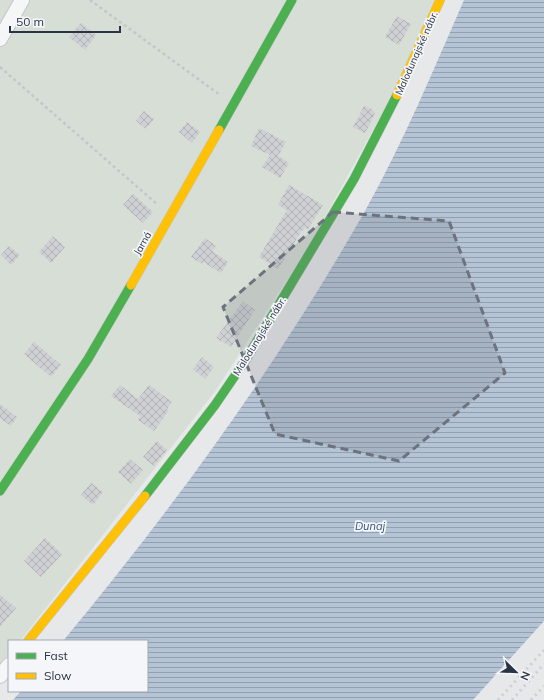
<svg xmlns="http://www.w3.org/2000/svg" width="544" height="700" font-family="Mulish,sans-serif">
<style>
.garden{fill:#d6ded6}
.water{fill:url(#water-rules)}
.building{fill:url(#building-cross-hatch)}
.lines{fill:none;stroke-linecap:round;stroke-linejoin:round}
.street-casing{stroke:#c4c6c8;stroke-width:16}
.fast-casing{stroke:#c4c6c8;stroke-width:10}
.slow-casing{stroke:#c4c6c8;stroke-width:10}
.path{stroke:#c5c6ca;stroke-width:2.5;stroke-dasharray:3 3;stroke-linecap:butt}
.street{stroke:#f5f6f7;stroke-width:14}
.fast{stroke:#4caf50;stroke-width:9}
.slow{stroke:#ffc107;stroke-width:9}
.rail{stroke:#cecfd2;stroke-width:3;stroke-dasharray:2 4;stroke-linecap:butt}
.marked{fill:#6c737f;fill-opacity:0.2;stroke:#6c737f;stroke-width:3;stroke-dasharray:8 5;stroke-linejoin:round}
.labels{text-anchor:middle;stroke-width:3.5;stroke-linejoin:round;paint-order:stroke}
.street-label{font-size:10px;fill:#2b3445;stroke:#f4f6f9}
.water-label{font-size:11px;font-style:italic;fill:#34527a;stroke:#f4f6f9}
</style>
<defs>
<pattern id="water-rules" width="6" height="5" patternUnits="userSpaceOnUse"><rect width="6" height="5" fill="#b4c4d5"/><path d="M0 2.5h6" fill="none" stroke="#93a0af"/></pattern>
<pattern id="building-cross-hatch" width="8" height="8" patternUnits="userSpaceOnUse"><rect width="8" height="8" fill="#ced0d3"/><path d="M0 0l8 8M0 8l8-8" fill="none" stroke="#b1b3b6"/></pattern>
</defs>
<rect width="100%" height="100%" fill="#e6e8ea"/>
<path class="garden" d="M 0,0 L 434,0 L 395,90 L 309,246 L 216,390 L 20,641 L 9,641 L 9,654 L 0,665 Z"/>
<path class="water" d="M 464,0 L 544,0 L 544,621 L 473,700 L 13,700 L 21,691 L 147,691 L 147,641 L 63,641 C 175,506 278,364 365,211 C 403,143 433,71 464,0 Z"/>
<path class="building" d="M 397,16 L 411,24 L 399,45 L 385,37 Z
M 81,23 L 96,35 L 85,50 L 69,37 Z
M 364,106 L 372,109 L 375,114 L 365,133 L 353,127 Z
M 144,111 L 154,119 L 146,129 L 136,121 Z
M 187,122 L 200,132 L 192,143 L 179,132 Z
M 259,128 L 286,142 L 278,156 L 289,163 L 280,178 L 262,167 L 270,155 L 251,146 Z
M 289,185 L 323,205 L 308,229 L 305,228 L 303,231 L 302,230 L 278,269 L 259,257 L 287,210 L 278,205 Z
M 133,194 L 153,212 L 143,223 L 123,205 Z
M 53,236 L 65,247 L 51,263 L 39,252 Z
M 205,238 L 216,246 L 212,251 L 228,262 L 221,273 L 203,262 L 202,264 L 191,257 Z
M 9,246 L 20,255 L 11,265 L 1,255 Z
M 243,301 L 255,310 L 231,347 L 216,338 Z
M 34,342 L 61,365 L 51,377 L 24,354 Z
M 202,357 L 214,367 L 205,379 L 193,369 Z
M 120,385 L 138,399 L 149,385 L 172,402 L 167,409 L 169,410 L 154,431 L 138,420 L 140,416 L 111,396 Z
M 0,404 L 17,417 L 11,426 L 0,418 Z
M 157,441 L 167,450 L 154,466 L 143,457 Z
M 130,459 L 143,470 L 131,484 L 118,472 Z
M 91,483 L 103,492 L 93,505 L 81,495 Z
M 45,538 L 62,554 L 41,577 L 24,561 Z
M 0,595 L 16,608 L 0,627 Z"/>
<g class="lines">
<g class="street-casing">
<path id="street" d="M 0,39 L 22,0
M 0,676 L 9,665"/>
</g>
<g class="fast-casing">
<path id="fast" d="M 219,130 L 292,0
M 0,491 L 88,359 L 131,285
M 145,496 L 215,405 L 245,361 L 354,179 L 397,95"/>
</g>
<g class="slow-casing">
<path id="slow" d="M 397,95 L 440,0
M 131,285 L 219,130
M 28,641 L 145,496"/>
</g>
<path class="path" d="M 90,0 L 220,95
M 0,67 L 158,205"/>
<use href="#street" class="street"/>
<use href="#fast" class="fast"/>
<use href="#slow" class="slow"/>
<path class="rail" d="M 498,700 L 544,650
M 512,700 L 544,664
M 531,700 L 544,686"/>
</g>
<path class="marked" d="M 333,212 L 449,221 L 505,373 L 399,461 L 275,434 L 223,307 Z"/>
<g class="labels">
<g class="street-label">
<text transform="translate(416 53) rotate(-66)" y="4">Malodunajské nábr.</text>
<text transform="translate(142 243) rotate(-60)" y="4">Jarná</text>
<text transform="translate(259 336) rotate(-58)" y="4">Malodunajské nábr.</text>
</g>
<g class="water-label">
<text x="370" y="530">Dunaj</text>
</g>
</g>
<rect x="8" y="640" width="140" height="52" fill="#f4f6f9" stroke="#a4a8b1"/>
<rect x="16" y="653" width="20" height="6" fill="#4caf50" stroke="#a4a8b1"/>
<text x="44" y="660" font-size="12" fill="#2b3445">Fast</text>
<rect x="16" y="673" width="20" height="6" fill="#ffc107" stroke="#a4a8b1"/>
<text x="44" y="680" font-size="12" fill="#2b3445">Slow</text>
<g transform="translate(516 672) rotate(113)" stroke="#f4f6f9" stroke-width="3" paint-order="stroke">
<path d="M0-3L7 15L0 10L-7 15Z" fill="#2b3445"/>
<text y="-6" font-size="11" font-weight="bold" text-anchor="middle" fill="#2b3445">N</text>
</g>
<path d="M10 26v6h110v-6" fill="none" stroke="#2b3445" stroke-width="2"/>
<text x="16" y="26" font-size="12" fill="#2b3445" stroke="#f4f6f9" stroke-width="3" paint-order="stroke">50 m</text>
</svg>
